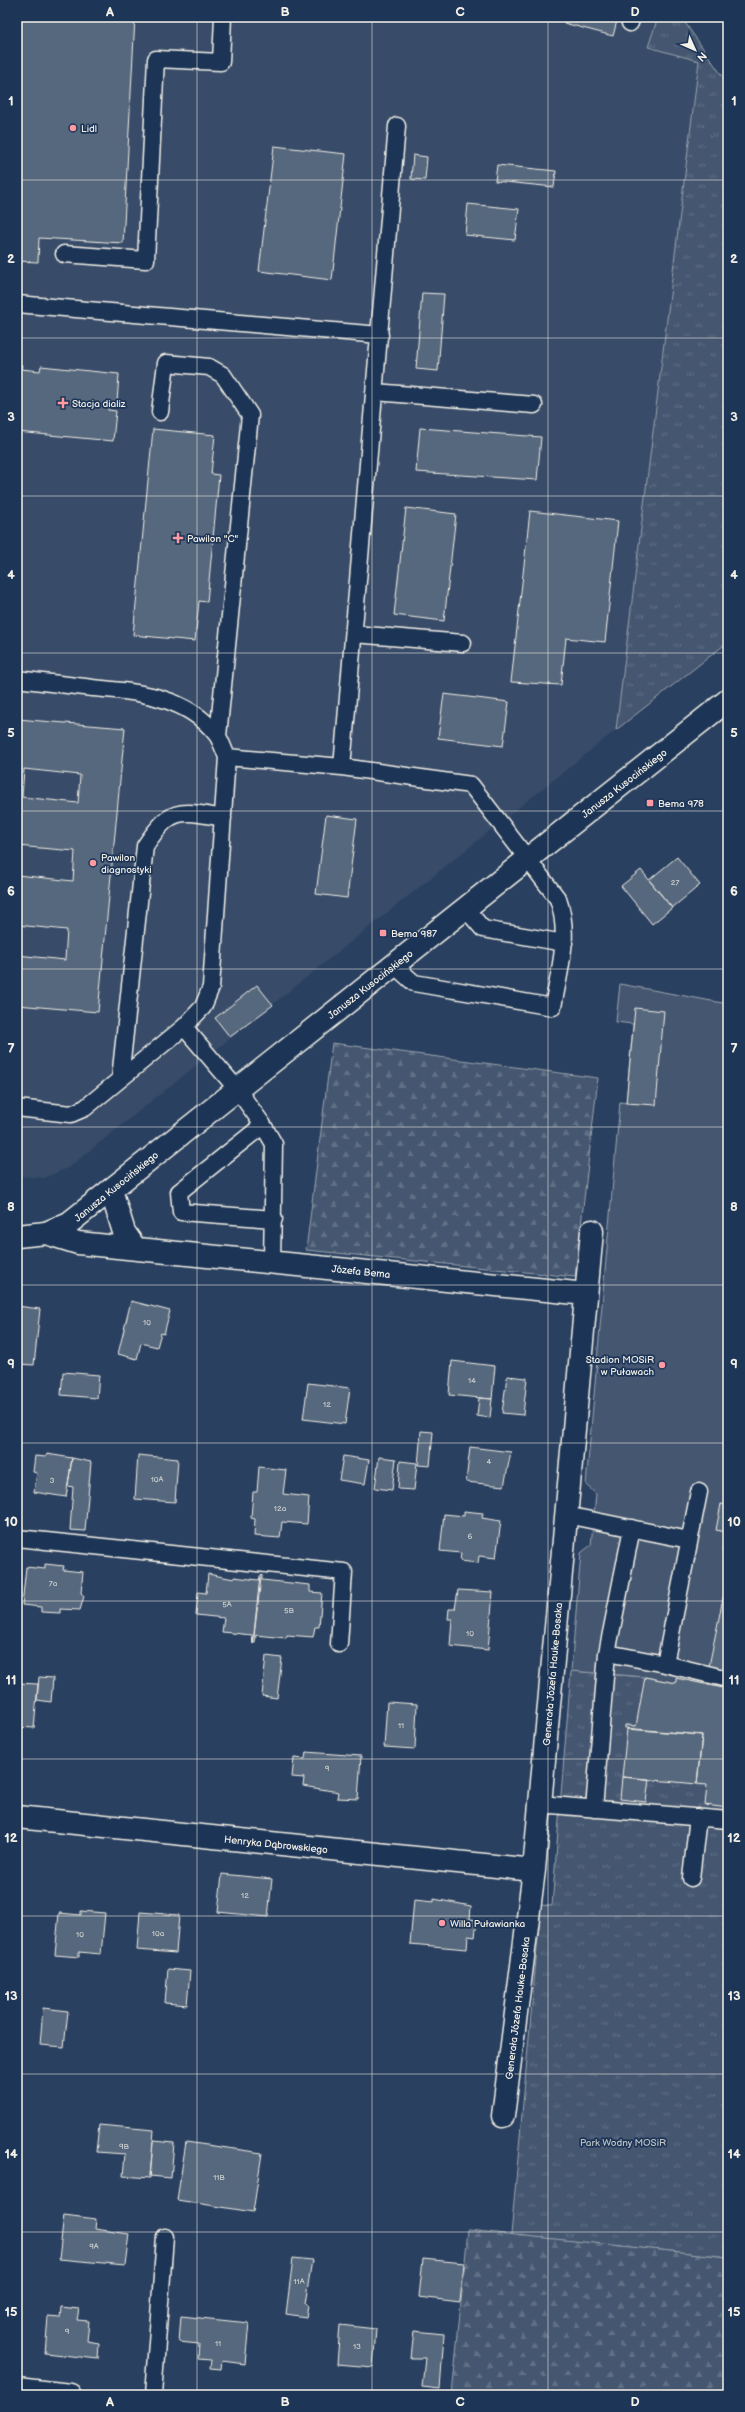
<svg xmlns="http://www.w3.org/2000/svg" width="745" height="2412" font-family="'Balsamiq Sans',sans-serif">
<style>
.built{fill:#374c69}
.grass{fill:url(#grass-tufts);stroke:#9ca4ac}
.forest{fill:url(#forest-firs);stroke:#9ca4ac}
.pitch{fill:#445771;stroke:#9ca4ac}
.building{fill:#56677d;stroke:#f4f1e8;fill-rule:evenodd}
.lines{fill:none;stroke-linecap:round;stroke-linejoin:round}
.lane-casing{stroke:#f4f1e8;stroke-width:19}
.street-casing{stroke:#f4f1e8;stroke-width:25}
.secondary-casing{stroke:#f4f1e8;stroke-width:25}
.lane{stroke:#1d3557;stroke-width:16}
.street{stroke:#1d3557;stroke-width:22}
.secondary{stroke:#1d3557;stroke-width:22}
.grid{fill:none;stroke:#f4f1e8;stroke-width:1;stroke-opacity:0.55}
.poi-dot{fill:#ff9aa2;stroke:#1d3557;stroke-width:1.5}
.labels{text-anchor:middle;stroke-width:3.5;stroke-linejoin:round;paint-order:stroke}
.number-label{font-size:8px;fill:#cccecd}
.poi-label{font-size:10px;fill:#f4f1e8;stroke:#1d3557;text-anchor:start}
.street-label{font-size:10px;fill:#f4f1e8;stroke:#1d3557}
.park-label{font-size:10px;fill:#bfc3c4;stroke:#1d3557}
.neatline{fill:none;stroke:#f4f1e8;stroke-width:1.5}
.grid-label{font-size:13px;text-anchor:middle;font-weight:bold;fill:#f4f1e8}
</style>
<defs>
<pattern id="grass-tufts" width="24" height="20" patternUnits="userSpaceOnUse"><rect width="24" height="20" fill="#445771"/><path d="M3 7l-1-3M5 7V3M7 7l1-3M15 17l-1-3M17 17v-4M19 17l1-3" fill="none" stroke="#607085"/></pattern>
<pattern id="forest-firs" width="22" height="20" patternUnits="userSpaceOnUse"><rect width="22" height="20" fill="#445771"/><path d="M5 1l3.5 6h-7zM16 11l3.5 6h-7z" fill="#607085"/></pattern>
</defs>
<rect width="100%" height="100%" fill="#2a4060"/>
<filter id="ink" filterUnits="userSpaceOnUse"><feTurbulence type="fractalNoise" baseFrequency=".025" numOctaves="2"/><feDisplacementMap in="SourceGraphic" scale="8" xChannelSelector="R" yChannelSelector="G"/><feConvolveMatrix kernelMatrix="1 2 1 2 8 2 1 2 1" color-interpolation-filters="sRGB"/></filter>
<g filter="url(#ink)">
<path class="built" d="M 17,17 L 658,17 L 648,47 L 699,61 L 616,730 L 68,1168 L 44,1178 L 17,1176 Z"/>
<path class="grass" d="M 658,17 L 681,17 L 728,84 L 728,642 L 616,730 L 699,61 L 648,47 Z
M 571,1671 L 645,1677 L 676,1683 L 676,1678 L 728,1689 L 728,2257 L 511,2235 L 541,1905 L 552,1906 Z"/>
<path class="forest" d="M 332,1043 L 598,1078 L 575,1277 L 306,1250 Z
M 468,2230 L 728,2257 L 728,2395 L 452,2395 Z"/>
<path class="pitch" d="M 620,984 L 728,1004 L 728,1689 L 676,1678 L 676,1683 L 645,1677 L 571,1671 L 581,1553 L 591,1545 L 596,1494 L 586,1485 L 620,1102 L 626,1103 L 633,1024 L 616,1022 Z"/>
<path class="building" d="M 17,17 L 135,17 L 123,243 L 39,238 L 38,262 L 17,261 Z
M 566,17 L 618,17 L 613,36 L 564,23 Z
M 274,146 L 346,154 L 332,280 L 259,271 Z
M 413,155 L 427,157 L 425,180 L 411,179 Z
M 497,165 L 556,171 L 554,187 L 495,181 Z
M 468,204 L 519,209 L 515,240 L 465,235 Z
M 422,293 L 444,294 L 438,371 L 416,369 Z
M 17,364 L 22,365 L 21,369 L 40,371 L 41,366 L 119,374 L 117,403 L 109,402 L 108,410 L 116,411 L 113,441 L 17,432 Z
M 420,428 L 541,437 L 537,480 L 416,472 Z
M 153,429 L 215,435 L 211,474 L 219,475 L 207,602 L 199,601 L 195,641 L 133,635 Z
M 406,508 L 456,514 L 444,621 L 394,615 Z
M 530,511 L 618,521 L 605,642 L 566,638 L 561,685 L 511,682 Z
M 444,694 L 509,702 L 503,746 L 438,738 Z
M 17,719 L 125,728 L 98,1012 L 17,1005 L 17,955 L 65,960 L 67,930 L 17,925 L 17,875 L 73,881 L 75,851 L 17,846 L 17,850 ZM 24,769 L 80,775 L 78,803 L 22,797 Z
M 326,815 L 357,819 L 347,898 L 316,894 Z
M 677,857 L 700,885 L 672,908 L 649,880 Z
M 641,870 L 672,908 L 652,924 L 621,886 Z
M 257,985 L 273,1005 L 230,1037 L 215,1018 Z
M 635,1008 L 664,1011 L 656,1105 L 626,1103 Z
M 131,1301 L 170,1311 L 164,1334 L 161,1333 L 157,1347 L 141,1343 L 137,1359 L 118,1354 Z
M 17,1306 L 40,1309 L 34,1365 L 17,1364 Z
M 452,1361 L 495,1366 L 492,1399 L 449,1395 Z
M 63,1372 L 99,1375 L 97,1398 L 61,1395 Z
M 507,1376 L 527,1378 L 523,1415 L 502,1413 Z
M 308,1383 L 350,1388 L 345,1424 L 303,1419 Z
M 479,1398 L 492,1399 L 490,1418 L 477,1416 Z
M 421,1431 L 433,1432 L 430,1466 L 418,1465 Z
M 470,1447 L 511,1452 L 504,1486 L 466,1482 Z
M 47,1454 L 72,1458 L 66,1497 L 34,1492 L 37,1473 L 33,1472 L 35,1456 L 46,1457 Z
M 138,1455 L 178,1459 L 175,1502 L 135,1499 Z
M 343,1456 L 369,1460 L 365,1484 L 339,1480 Z
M 379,1457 L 396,1459 L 392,1490 L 375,1488 Z
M 72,1458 L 91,1462 L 85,1531 L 70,1530 L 73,1487 L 68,1486 Z
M 400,1461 L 417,1463 L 414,1490 L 398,1489 Z
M 259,1467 L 286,1470 L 283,1494 L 309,1497 L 307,1524 L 282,1522 L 280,1538 L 254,1536 L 255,1519 L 251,1518 L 253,1492 L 257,1492 Z
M 721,1504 L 728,1505 L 728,1552 L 722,1550 L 726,1532 L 716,1530 Z
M 464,1511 L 483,1513 L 482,1518 L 501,1521 L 496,1558 L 479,1556 L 478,1563 L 460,1561 L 461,1553 L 440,1551 L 444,1514 L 464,1516 Z
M 45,1564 L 64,1566 L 63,1570 L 83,1572 L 81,1593 L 84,1596 L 80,1610 L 60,1609 L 60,1613 L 41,1612 L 41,1607 L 22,1605 L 26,1567 L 45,1569 Z
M 726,1568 L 728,1568 L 728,1670 L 709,1666 L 728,1574 L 725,1573 Z
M 208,1574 L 234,1579 L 234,1577 L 258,1580 L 261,1578 L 253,1644 L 252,1635 L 222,1632 L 224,1618 L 196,1615 L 198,1592 L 206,1593 Z
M 262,1575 L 262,1580 L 310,1585 L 310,1592 L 322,1593 L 319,1627 L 315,1627 L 313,1637 L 287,1635 L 286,1638 L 256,1635 L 255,1643 L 253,1643 L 260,1576 Z
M 458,1590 L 493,1592 L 488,1650 L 450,1646 L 452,1619 L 448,1619 L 449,1609 L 455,1609 Z
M 266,1656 L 282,1658 L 277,1698 L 262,1696 Z
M 39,1677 L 53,1678 L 51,1702 L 37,1700 Z
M 645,1677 L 676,1683 L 676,1678 L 728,1689 L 728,1808 L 705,1805 L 707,1785 L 697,1784 L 702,1735 L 625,1728 L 625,1725 L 636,1726 Z
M 17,1683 L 38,1684 L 34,1728 L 17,1727 Z
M 387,1702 L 417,1704 L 415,1749 L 384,1747 Z
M 627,1729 L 702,1735 L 697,1784 L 622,1777 Z
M 306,1752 L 361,1756 L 358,1799 L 337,1798 L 338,1792 L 303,1786 L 304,1778 L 292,1777 L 294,1758 L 305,1759 Z
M 622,1777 L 649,1779 L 646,1802 L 620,1799 Z
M 222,1874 L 272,1879 L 268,1917 L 218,1912 Z
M 434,1899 L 471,1906 L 470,1919 L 477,1920 L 475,1937 L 468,1936 L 467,1949 L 410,1944 L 414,1900 L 434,1902 Z
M 81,1911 L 105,1913 L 101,1954 L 79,1952 L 79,1957 L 55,1955 L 59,1913 L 81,1915 Z
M 140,1912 L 179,1915 L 176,1953 L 137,1950 Z
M 168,1969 L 190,1971 L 187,2005 L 165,2003 Z
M 43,2008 L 68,2011 L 64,2047 L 40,2045 Z
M 99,2125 L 154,2130 L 150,2178 L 123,2176 L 125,2154 L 96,2152 Z
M 153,2141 L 174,2143 L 171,2178 L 150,2176 Z
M 186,2142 L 262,2153 L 253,2212 L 177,2200 Z
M 64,2215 L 96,2219 L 95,2229 L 129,2234 L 125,2265 L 59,2259 Z
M 293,2258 L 312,2260 L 305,2304 L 308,2305 L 306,2317 L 286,2314 Z
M 423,2259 L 464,2263 L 460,2302 L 419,2297 Z
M 61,2307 L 79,2309 L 77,2320 L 89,2321 L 87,2341 L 99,2343 L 98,2359 L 45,2353 L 48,2317 L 60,2318 Z
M 181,2316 L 249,2323 L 245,2364 L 222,2361 L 221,2369 L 210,2368 L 211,2360 L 198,2359 L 199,2344 L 179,2342 Z
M 340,2325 L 376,2329 L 373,2367 L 337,2364 Z
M 414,2331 L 444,2334 L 440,2389 L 422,2387 L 425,2358 L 411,2358 Z"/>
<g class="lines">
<g class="lane-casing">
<path id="lane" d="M 630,23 L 632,17
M 64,254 L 146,260 L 156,59 L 221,62 L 223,17
M 17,304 L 380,335
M 375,392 L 534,405
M 160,412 L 166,363 L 209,367 L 223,375 L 250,415 L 218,736
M 354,634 L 463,643
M 17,679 C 42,682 68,685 93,688 C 138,692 187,696 217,735 C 221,741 224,750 227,757 L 211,987 L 203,1007 L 184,1027 L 237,1089 L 263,1125 L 274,1144 L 272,1262
M 227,757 L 342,767 L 397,126
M 342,767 L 471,785 L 558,899 C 571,935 559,971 553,1007 L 414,983 L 394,965
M 465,908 L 483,929 L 564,943
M 120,1079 L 145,846 C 171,807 179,810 223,818
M 17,1108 L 71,1114 L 85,1108 L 184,1027
M 263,1125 L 179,1192 L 181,1212 L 274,1219
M 566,1515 L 689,1540
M 17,1538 L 344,1572 L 339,1644
M 607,1653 L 665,1664 L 728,1679
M 665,1664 L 699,1492
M 540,1804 L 728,1820
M 594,1809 L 607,1653 L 632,1528
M 691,1878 L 698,1817
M 153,2395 L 165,2237"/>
</g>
<g class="street-casing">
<path id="street" d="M 111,1190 L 124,1232 L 135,1248
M 46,1233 L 78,1243 L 586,1294
M 17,1817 L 534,1870
M 503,2116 L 534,1870 L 592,1231
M 17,2389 L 70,2395"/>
</g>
<g class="secondary-casing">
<path id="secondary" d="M 17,1236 L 46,1233 L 69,1223 L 728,700"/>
</g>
<use href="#lane" class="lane"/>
<use href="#street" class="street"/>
<use href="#secondary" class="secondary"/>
</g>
</g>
<path class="grid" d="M 197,17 L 197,2395M 372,17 L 372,2395M 548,17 L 548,2395M 17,180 L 728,180M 17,338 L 728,338M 17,496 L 728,496M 17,653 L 728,653M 17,811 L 728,811M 17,969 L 728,969M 17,1127 L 728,1127M 17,1285 L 728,1285M 17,1443 L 728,1443M 17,1601 L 728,1601M 17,1759 L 728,1759M 17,1916 L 728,1916M 17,2074 L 728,2074M 17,2232 L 728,2232"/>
<g class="poi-dot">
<circle cx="73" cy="128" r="4"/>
<path d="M61 397h4v4h4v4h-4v4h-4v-4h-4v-4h4z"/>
<path d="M176 532h4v4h4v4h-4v4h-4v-4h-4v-4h4z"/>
<rect x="646" y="799" width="8" height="8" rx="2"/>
<circle cx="93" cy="863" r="4"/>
<rect x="379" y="929" width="8" height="8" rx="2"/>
<circle cx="662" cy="1365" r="4"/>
<circle cx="442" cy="1923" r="4"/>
</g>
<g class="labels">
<g class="number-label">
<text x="675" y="885">27</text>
<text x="147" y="1325">10</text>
<text x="472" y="1383">14</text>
<text x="327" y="1407">12</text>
<text x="489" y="1464">4</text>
<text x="157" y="1482">10A</text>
<text x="52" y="1483">3</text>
<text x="280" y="1511">12a</text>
<text x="470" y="1539">6</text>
<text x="53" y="1586">7a</text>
<text x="227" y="1607">5A</text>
<text x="289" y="1613">5B</text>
<text x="470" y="1636">10</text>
<text x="401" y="1728">11</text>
<text x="327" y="1771">9</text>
<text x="245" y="1898">12</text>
<text x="158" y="1936">10a</text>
<text x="80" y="1937">10</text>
<text x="124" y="2149">9B</text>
<text x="219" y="2180">11B</text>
<text x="94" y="2249">9A</text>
<text x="299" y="2284">11A</text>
<text x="67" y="2334">9</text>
<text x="218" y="2346">11</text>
<text x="357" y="2349">13</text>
</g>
<g class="poi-label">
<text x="81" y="132">Lidl</text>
<text x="72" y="407">Stacja dializ</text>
<text x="187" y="542">Pawilon "C"</text>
<text x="658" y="807">Bema 978</text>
<text x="101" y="861">Pawilon<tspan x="101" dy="12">diagnostyki</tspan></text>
<text x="391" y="937">Bema 987</text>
<text x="654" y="1363" text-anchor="end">Stadion MOSiR<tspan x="654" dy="12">w Puławach</tspan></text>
<text x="450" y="1927">Willa Puławianka</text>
</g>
<g class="street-label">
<text transform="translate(624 783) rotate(-38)" y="4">Janusza Kusocińskiego</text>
<text transform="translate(370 984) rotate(-38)" y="4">Janusza Kusocińskiego</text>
<text transform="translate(116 1186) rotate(-39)" y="4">Janusza Kusocińskiego</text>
<text transform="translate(361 1271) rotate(6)" y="4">Józefa Bema</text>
<text transform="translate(552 1674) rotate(-85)" y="4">Generała Józefa Hauke-Bosaka</text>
<text transform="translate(276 1844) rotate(6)" y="4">Henryka Dąbrowskiego</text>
<text transform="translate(517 2008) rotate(-83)" y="4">Generała Józefa Hauke-Bosaka</text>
</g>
<g class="park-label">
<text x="623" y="2146">Park Wodny MOSiR</text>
</g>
</g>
<rect width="745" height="2412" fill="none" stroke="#1d3557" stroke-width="44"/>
<g transform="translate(695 50) rotate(135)" stroke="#1d3557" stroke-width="3" paint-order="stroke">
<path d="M0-3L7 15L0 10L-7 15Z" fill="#f4f1e8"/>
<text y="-6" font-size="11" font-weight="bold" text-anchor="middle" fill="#f4f1e8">N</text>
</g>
<rect x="22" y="22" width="701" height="2368" class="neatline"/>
<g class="grid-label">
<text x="110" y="16">A</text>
<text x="285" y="16">B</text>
<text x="460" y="16">C</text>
<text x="635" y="16">D</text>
<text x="11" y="105">1</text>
<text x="734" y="105">1</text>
<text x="11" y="263">2</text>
<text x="734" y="263">2</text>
<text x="11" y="421">3</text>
<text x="734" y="421">3</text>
<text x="11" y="579">4</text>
<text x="734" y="579">4</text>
<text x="11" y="737">5</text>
<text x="734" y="737">5</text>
<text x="11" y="895">6</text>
<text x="734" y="895">6</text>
<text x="11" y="1053">7</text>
<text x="734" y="1053">7</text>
<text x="11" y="1211">8</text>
<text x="734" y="1211">8</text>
<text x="11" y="1368">9</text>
<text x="734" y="1368">9</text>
<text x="11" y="1526">10</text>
<text x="734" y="1526">10</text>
<text x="11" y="1684">11</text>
<text x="734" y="1684">11</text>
<text x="11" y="1842">12</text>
<text x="734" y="1842">12</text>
<text x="11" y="2000">13</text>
<text x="734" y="2000">13</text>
<text x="11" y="2158">14</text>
<text x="734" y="2158">14</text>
<text x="11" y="2316">15</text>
<text x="734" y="2316">15</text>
<text x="110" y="2406">A</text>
<text x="285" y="2406">B</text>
<text x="460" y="2406">C</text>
<text x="635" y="2406">D</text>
</g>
</svg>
